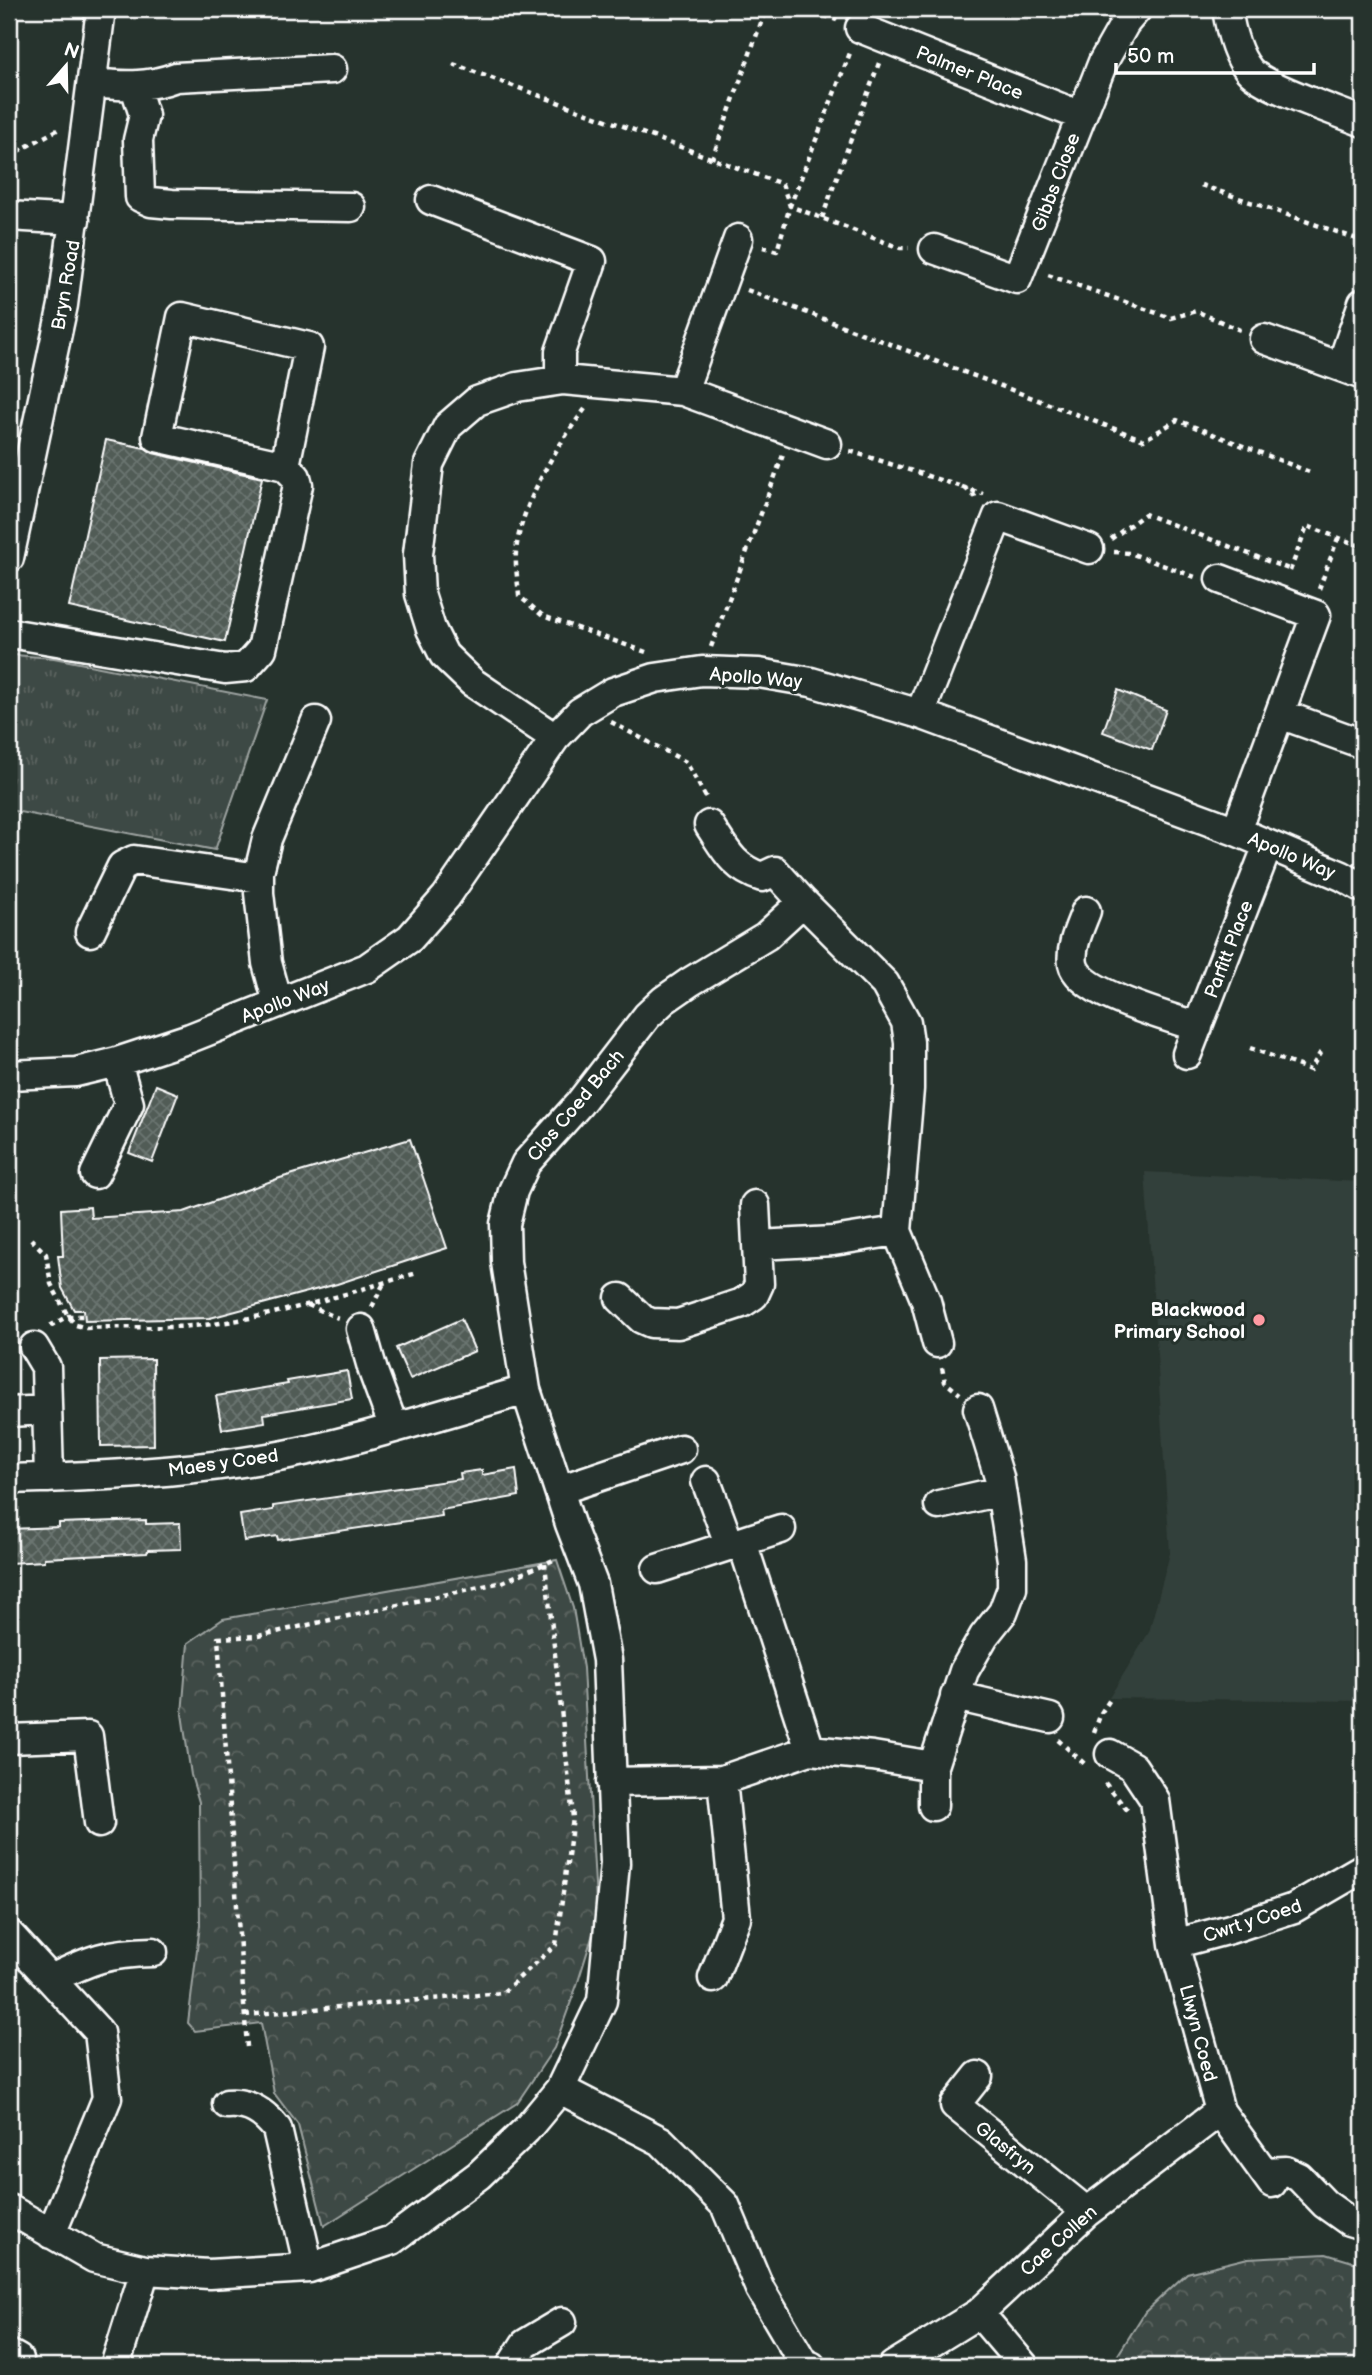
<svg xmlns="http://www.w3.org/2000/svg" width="1372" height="2375" font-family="'Balsamiq Sans',sans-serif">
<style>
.built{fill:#333f3a}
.grass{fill:url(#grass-tufts);stroke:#9ea4a2;stroke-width:2}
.forest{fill:url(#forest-crowns);stroke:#9ea4a2;stroke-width:2}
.building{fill:url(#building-cross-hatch);stroke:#fff;stroke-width:2}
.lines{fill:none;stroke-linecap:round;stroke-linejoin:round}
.minor-casing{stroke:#fff;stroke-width:33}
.path{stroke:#fff;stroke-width:4.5;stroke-dasharray:5 5;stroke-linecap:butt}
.minor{stroke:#26332d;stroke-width:28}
.poi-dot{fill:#ff9aa2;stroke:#26332d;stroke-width:2.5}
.labels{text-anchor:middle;stroke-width:6;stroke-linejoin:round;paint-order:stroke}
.street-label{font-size:19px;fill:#fff;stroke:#26332d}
.poi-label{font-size:19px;font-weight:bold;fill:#fff;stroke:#26332d;text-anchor:end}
</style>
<defs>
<pattern id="grass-tufts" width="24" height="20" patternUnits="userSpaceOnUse" patternTransform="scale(1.75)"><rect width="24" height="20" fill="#3e4944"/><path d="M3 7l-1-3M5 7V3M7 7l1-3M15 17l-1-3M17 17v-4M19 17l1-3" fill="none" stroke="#5b6460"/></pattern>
<pattern id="forest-crowns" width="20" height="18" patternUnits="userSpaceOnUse" patternTransform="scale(1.75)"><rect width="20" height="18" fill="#3e4944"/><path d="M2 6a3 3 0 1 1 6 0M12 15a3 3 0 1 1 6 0" fill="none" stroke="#5b6460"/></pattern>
<pattern id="building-cross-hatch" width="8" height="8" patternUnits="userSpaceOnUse" patternTransform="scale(1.75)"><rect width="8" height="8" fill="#515c57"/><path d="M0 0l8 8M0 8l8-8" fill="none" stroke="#6b7470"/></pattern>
</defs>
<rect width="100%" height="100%" fill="#26332d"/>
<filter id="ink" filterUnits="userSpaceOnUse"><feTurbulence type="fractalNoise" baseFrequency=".0143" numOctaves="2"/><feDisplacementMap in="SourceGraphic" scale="14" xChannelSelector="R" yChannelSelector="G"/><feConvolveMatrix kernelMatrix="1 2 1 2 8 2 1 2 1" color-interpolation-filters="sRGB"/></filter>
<g filter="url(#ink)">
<path class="built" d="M 1145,1172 L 1363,1182 L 1363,1701 L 1109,1698 L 1149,1632 L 1170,1553 Z"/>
<path class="grass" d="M 14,655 L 54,658 L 267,700 L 215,850 L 9,810 L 9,678 Z"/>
<path class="forest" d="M 557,1560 L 573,1608 L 583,1668 L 597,1921 L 577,1985 L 554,2048 L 517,2103 L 324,2226 L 298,2125 L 274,2093 L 261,2023 L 195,2031 L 188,2023 L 200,1925 L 199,1802 L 191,1775 L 182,1714 L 188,1643 L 223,1619 Z
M 1326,2254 L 1363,2265 L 1363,2366 L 1111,2366 L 1145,2312 L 1187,2273 L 1248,2258 Z"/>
<path class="building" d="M 106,440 L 145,448 L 153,453 L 262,478 L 225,642 L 69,607 Z
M 1118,690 L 1166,710 L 1152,750 L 1103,732 Z
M 156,1085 L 178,1094 L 152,1162 L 129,1153 Z
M 410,1139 L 447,1248 L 337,1284 L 210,1318 L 85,1321 L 84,1310 L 74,1310 L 62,1288 L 58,1256 L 63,1256 L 61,1209 L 90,1207 L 91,1218 L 184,1212 L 280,1178 Z
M 461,1319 L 475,1351 L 410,1379 L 396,1348 Z
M 153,1359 L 154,1445 L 101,1446 L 100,1360 Z
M 347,1371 L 352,1399 L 264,1414 L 265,1422 L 222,1429 L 216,1396 L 288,1384 L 287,1381 Z
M 516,1469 L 519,1496 L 441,1510 L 442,1516 L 278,1540 L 277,1536 L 244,1541 L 240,1515 L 273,1510 L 273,1506 L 461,1479 L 460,1473 L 482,1470 L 482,1475 Z
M 146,1520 L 146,1524 L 180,1523 L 181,1549 L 148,1550 L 147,1553 L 44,1558 L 44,1561 L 9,1563 L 9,1529 L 59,1527 L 59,1523 Z"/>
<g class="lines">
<g class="minor-casing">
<path id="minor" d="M 1227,9 C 1230,28 1236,54 1249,70 C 1263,87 1339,112 1363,122
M 860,28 L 1081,116
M 92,83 C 122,86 147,88 176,77 L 332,69
M 135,87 L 144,115 L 138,140 L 140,197 L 151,202 L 172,204 L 351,207
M 431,200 L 592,261 L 560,352 L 560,378 L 563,380
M 9,216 L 75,220
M 934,249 L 1017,279 L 1103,62 L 1125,23 L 1137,9
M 1363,303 L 1341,367 L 1363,375
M 1264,339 L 1341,367
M 683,391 L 738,239
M 9,558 L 63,305 L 101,9
M 1220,579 L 1316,615 L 1236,831
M 9,633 L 225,669 L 246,667 L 262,649 L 298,485 L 296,477 L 285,466 L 157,437 L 182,317 L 309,347 L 285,466
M 920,714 L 998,516 L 1089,549
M 1280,714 L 1363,744
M 555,738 L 472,682 L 444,655 L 431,629 L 420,594 L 418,554 L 429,464 L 448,426 L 477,401 L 517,387 L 563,380 L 683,391 L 827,444
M 709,825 C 725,849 733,868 762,877 L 775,871 L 803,902 L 885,984 L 906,1022 L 909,1042 L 909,1089 L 897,1231 L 926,1301 L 937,1343
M 1086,911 C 1080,927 1070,947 1073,964 C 1079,994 1170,1017 1198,1027
M 90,932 L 122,866 L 134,860 L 259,878
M 278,1003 L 267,963 L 259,893 L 259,872 L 267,839 L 316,721
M 1187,1054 L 1268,845
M 9,1075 L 76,1072 L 117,1062 L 190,1038 L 367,968 L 410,938 L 446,897 L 555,738 L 580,712 L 613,692 L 655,678 L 702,671 L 759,673 L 811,682 L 920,714 L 1236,831 L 1342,876 L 1363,888
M 95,1174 L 129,1104 L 117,1062
M 758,1245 L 833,1241 L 897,1231
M 620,1298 L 642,1319 L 651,1323 L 678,1324 L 742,1303 L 754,1295 L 759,1284 L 755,1205
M 361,1329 L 373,1371 L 394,1428
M 34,1347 L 46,1367 L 49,1478
M 9,1412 L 47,1410
M 9,1479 C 114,1476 223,1471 326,1446 C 393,1430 459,1409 526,1390
M 706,1481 L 730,1546
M 559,1490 L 681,1449
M 939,1505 L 1001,1491
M 742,1542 L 810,1750
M 657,1569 L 781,1529
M 955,1696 L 1050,1718
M 9,1739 L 88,1736 L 99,1823
M 1110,1754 L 1133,1767 L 1155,1800 L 1174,1944 L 1220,2111 L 1272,2183
M 611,1782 L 722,1780 L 810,1750 L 873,1756 L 933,1766 L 964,1671 L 984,1636 L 1003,1612 L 1012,1588 L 1012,1560 L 999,1477 L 978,1409
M 933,1806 L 933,1766
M 9,1934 L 99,2032 L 107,2098 L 51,2234
M 1174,1944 L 1230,1929 L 1294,1908 L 1363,1868
M 713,1978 L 736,1918 L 722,1780
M 51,1979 C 92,1959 107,1953 153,1952
M 978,2076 L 955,2105 L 1087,2212
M 560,2089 L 661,2141 L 725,2205 L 760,2289 L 804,2364 L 811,2366
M 227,2104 C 249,2102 264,2112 277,2129 L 309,2268
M 1264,2172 L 1286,2171 L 1299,2177 L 1325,2204 L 1349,2221 L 1359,2224 L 1363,2222
M 9,2209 L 94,2258 L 145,2270 L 209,2274 L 309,2268 L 392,2240 L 479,2175 L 526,2130 L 560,2089 L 602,2001 L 615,1863 L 607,1660 L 593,1584 L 570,1524 L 526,1390 L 506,1262 L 505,1224 L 513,1191 L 526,1163 L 579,1104 L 647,1016 L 664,1000 L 690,982 L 766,936 L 803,902
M 979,2313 L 1024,2366
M 9,2354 L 18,2359
M 115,2366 L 145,2270
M 511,2366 L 525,2344 L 562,2322
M 893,2366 L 979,2313 L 1087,2212 L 1220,2111"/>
</g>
<path class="path" d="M 805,9 L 837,20
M 453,64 L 782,184 L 790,206 L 900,248 L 909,248
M 9,156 L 59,129
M 712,159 L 766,9
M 1201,185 L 1363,241
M 822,218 L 879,63
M 763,247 L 777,251 L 790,206 L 850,53
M 1048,275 L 1171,318 L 1196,311 L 1240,330
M 747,290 L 1144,440 L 1177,420 L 1312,473
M 585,409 C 557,445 520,506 516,552 C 515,566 518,582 519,596 L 543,616 L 646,652
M 850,451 L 965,488 L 979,500
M 962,487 L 983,494
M 1111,539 L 1145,514 L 1291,570
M 1114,552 L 1130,553 L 1195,577
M 1290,571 L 1307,526 L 1363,547
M 1319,589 L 1338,538
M 711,647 L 783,455
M 611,722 L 686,762 L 707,799
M 1250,1048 L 1310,1070 L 1322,1050
M 31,1239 L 46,1254 L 51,1284 L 68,1316 L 76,1325 L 86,1328 C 125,1326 165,1329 204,1325 C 277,1317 347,1293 417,1273
M 308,1305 L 338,1318
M 372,1307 L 384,1283
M 50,1326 L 68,1316 L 84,1316
M 942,1368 L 945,1382 L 960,1394
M 1094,1732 L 1101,1713 L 1111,1698
M 1058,1740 L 1086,1765
M 1105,1783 L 1128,1811
M 245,2015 L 502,1993 L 556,1945 L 573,1818 L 545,1564
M 247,2047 L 218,1638 L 258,1636 L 502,1582 L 556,1559"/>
<use href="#minor" class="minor"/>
</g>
</g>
<circle class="poi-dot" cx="1259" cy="1320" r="7"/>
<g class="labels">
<g class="street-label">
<text transform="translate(970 72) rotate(22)" y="7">Palmer Place</text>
<text transform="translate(1055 182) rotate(-69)" y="7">Gibbs Close</text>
<text transform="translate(65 285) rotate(-80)" y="7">Bryn Road</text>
<text transform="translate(756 677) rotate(5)" y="7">Apollo Way</text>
<text transform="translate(1292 855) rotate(23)" y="7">Apollo Way</text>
<text transform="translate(1228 949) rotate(-69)" y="7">Parfitt Place</text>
<text transform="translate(285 1000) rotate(-21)" y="7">Apollo Way</text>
<text transform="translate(575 1105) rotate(-50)" y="7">Clos Coed Bach</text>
<text transform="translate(223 1462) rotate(-8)" y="7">Maes y Coed</text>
<text transform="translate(1252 1920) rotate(-18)" y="7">Cwrt y Coed</text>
<text transform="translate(1199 2033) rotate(75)" y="7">Llwyn Coed</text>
<text transform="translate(1006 2147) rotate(39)" y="7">Glasfryn</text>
<text transform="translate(1058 2240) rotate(-42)" y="7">Cae Collen</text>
</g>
<g class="poi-label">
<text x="1245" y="1316">Blackwood<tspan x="1245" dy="22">Primary School</tspan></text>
</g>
</g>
<rect width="1372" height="2375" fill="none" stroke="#26332d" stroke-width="35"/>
<rect x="18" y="18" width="1337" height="2340" fill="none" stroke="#fff" stroke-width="2.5" filter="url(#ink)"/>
<g transform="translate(66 66) rotate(20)" stroke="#26332d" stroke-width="5" paint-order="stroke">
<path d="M0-5L12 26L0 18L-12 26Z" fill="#ffffff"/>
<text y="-10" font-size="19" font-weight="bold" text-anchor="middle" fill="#ffffff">N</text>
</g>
<path d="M1116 63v10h198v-10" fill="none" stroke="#ffffff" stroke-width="3.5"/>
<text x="1127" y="63" font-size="21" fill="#ffffff" stroke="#26332d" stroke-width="5" paint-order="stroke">50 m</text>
</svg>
